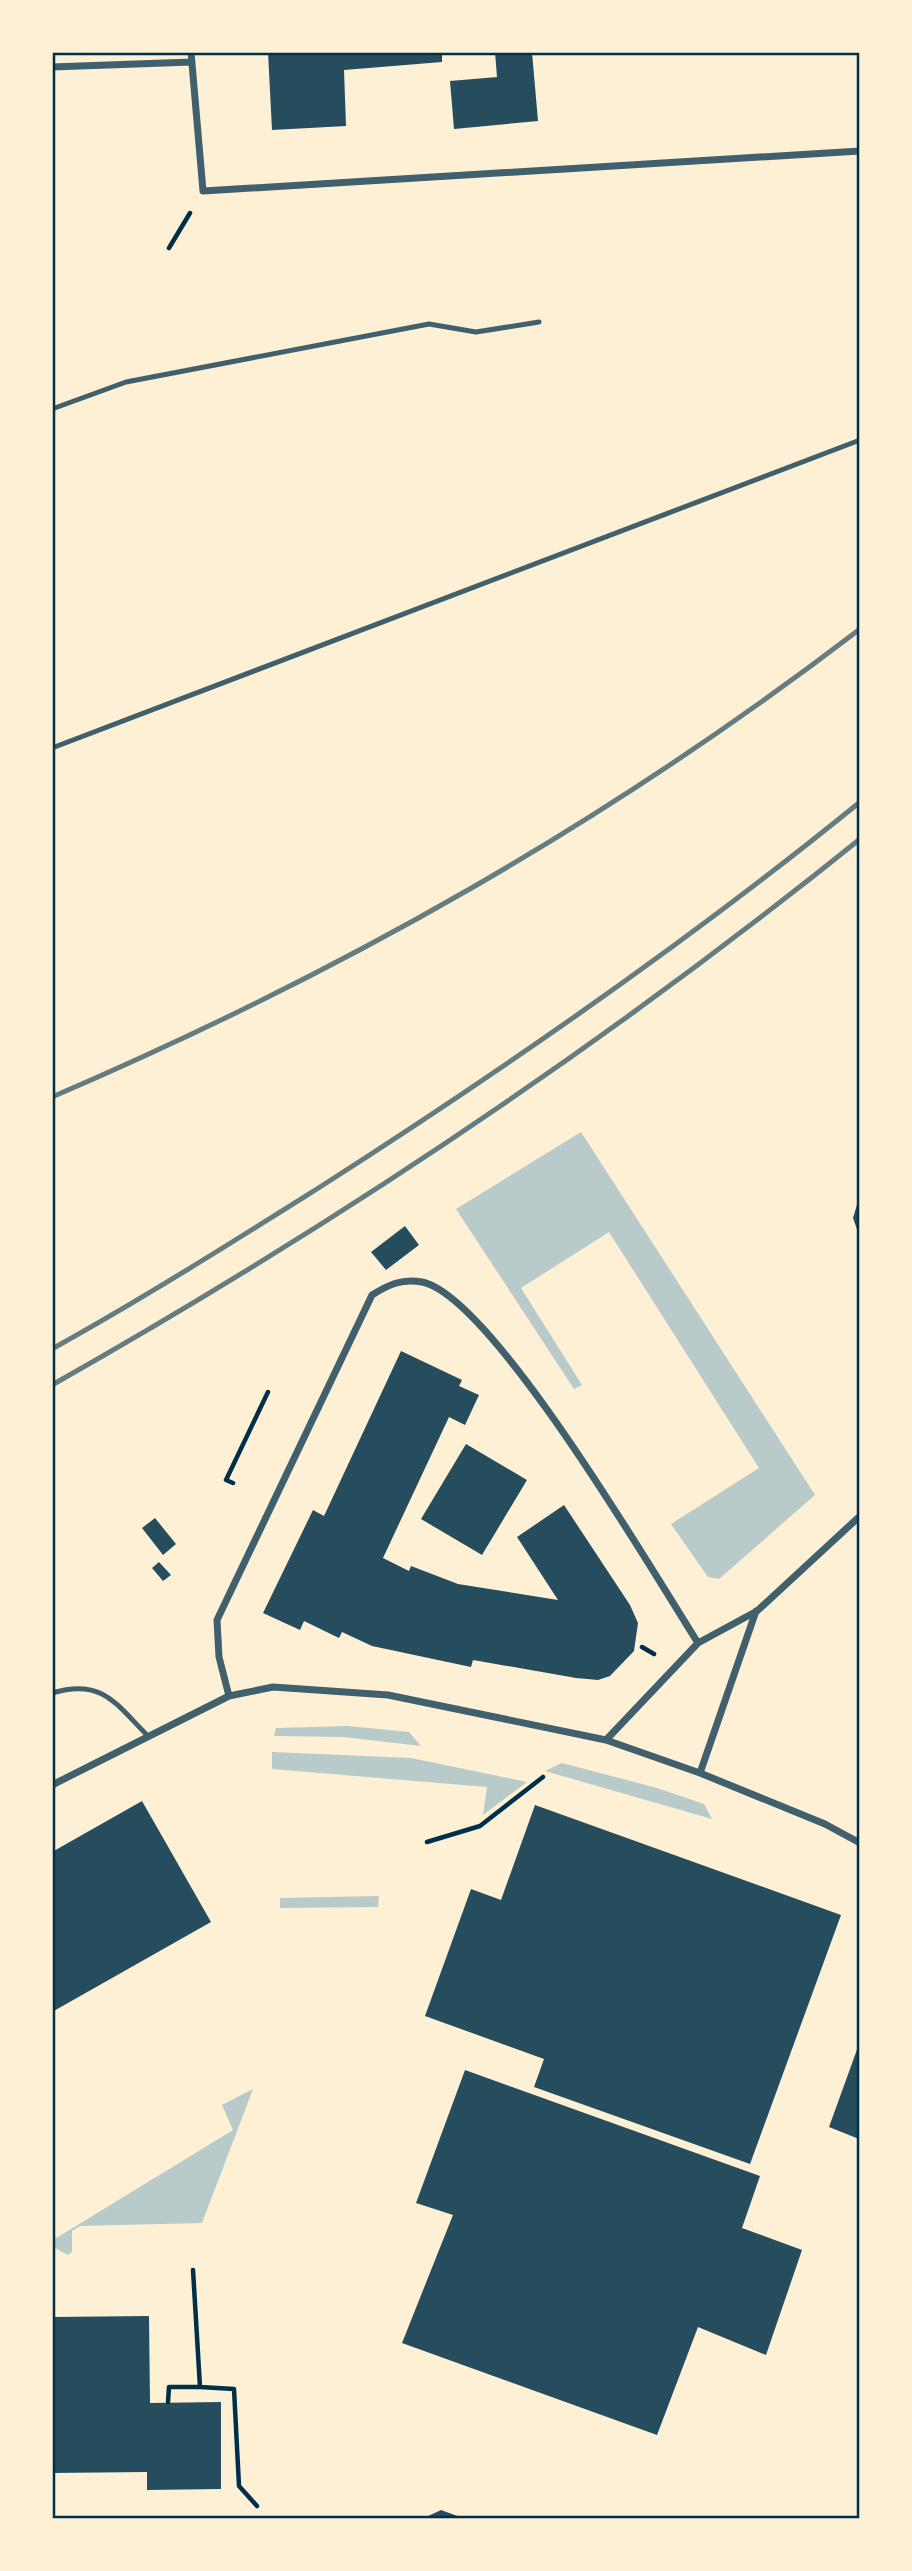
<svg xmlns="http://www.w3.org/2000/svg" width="912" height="2571" font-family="'Fira Sans Condensed',sans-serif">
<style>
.green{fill:#b9caca}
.building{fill:#264d5e}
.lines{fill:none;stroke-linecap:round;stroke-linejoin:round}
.path{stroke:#003049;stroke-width:4.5}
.service{stroke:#3f606c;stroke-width:5}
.minor{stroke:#3f606c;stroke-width:7}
.rail{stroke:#657d81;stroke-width:5}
.neatline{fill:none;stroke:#003049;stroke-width:2.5}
</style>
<rect width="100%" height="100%" fill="#fdf0d5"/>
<path class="green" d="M 581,1132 L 815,1495 L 719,1579 L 708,1577 L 671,1524 L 759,1468 L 609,1232 L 521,1288 L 582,1385 L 574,1389 L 456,1209 Z
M 348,1726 L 409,1732 L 421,1746 L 343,1737 L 274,1736 L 276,1728 Z
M 272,1752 L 411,1758 L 527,1782 L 483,1815 L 487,1787 L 272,1769 Z
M 562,1763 L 657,1788 L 704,1804 L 712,1819 L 545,1771 Z
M 379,1896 L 378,1907 L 280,1908 L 280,1898 Z
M 253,2089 L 202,2223 L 80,2226 L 72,2231 L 72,2252 L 68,2255 L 53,2247 L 53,2240 L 233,2130 L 222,2105 Z"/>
<path class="building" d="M 268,52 L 442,52 L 442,62 L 344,70 L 346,126 L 272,130 Z
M 495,52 L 532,52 L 538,121 L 454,129 L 450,81 L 497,77 Z
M 859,1198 L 859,1235 L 853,1218 Z
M 405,1226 L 419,1245 L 386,1270 L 371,1252 Z
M 401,1351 L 462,1380 L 459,1386 L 479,1395 L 465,1425 L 449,1417 L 383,1558 L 409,1571 L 411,1566 L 458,1584 L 558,1600 L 517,1537 L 564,1505 L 630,1605 L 638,1623 L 634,1651 L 610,1676 L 598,1680 L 576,1678 L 473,1660 L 471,1667 L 372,1646 L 342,1632 L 339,1638 L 304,1621 L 300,1630 L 263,1613 L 313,1510 L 324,1516 Z
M 466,1444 L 527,1480 L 482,1555 L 421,1519 Z
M 155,1518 L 176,1544 L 163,1555 L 142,1528 Z
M 159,1562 L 171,1575 L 163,1581 L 152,1568 Z
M 142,1801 L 211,1922 L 52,2012 L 52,1852 Z
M 535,1805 L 841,1915 L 750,2164 L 534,2087 L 544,2059 L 425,2016 L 471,1889 L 501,1900 Z
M 859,2044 L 859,2139 L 829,2127 Z
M 465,2070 L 760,2176 L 742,2228 L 802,2250 L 766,2355 L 698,2327 L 657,2435 L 402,2343 L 453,2215 L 416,2203 Z
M 149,2316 L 150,2403 L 221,2402 L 221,2489 L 147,2490 L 147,2472 L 52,2473 L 52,2317 Z
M 441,2510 L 463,2518 L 424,2518 Z"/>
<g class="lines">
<path class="path" d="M 169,248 L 190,213
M 233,1483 L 226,1480 L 268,1392
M 642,1647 L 654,1654
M 427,1842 L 480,1826 L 543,1777
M 193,2270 L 200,2387 L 234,2389 L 239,2486 L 257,2506
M 168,2402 L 169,2387 L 200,2387"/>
<path class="service" d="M 52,409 L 126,382 L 429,324 L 476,332 L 539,322
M 52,748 L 860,440
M 52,1693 C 102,1678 115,1703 147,1735"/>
<path class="minor" d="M 191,52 L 203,191 L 860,151
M 52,67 L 192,62
M 229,1696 L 219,1657 L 217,1620 L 372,1295 C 388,1285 402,1278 422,1282 C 492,1296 654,1574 698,1643
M 606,1740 L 698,1643 L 757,1611 L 860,1516
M 700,1773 L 756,1611
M 52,1785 L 229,1696 L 273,1687 L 388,1695 L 606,1740 L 700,1773 L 825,1824 L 860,1843"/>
<path class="rail" d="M 52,1097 C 343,972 608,822 860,629
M 52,1349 C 144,1298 231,1243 320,1187 C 506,1068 688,942 860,802
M 52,1385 C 335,1225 607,1043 860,839"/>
</g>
<rect width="912" height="2571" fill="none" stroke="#fdf0d5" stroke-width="108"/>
<rect x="54" y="54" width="804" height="2463" class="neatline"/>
</svg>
